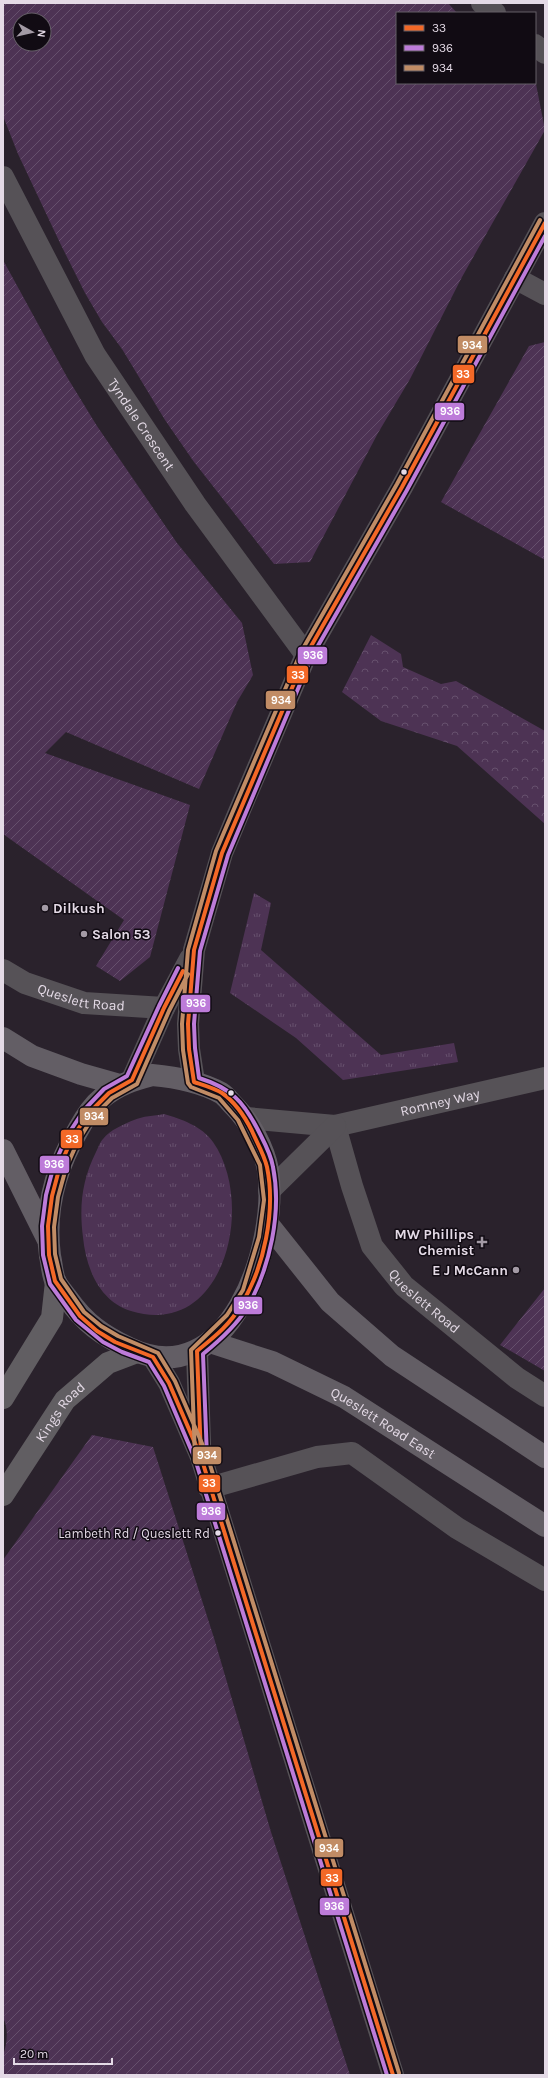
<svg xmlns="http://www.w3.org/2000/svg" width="548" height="2078" font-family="Karla,sans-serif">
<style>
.grass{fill:url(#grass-tufts)}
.forest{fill:url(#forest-crowns)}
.garden{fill:url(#garden-furrows);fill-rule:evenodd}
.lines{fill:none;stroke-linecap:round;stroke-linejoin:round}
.minor{stroke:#565257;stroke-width:22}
.secondary{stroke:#615e62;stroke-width:22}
.trunk{stroke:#635e65;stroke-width:22}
.bus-1-casing{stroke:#110b13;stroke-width:7}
.bus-2-casing{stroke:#110b13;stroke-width:7}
.bus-3-casing{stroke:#110b13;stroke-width:7}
.bus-1{stroke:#f36827;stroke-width:4}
.bus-2{stroke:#bd7bd9;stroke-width:4}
.bus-3{stroke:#c18c65;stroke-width:4}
.bus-dot{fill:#e4dae6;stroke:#110b13;stroke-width:1.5}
.poi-dot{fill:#a39aa5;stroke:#110b13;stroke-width:1.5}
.labels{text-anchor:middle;stroke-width:3;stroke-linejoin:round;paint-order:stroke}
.bus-label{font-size:13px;fill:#e4dae6;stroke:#110b13;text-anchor:end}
.street-label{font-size:14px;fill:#e4dae6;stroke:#110b13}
.poi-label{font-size:14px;font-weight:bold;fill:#e4dae6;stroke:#110b13;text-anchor:start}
.line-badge{stroke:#110b13;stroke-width:1.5}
.badge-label{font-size:11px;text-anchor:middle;font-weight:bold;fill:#fff}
</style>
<defs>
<pattern id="grass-tufts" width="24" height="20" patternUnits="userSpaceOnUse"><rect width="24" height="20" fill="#4d3354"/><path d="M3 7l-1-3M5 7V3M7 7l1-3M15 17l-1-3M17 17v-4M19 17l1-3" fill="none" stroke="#66506d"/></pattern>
<pattern id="forest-crowns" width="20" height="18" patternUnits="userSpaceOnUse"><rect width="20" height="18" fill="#4d3354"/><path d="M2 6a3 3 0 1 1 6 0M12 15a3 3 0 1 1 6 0" fill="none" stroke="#66506d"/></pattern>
<pattern id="garden-furrows" width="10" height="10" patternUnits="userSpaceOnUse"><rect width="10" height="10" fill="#4d3354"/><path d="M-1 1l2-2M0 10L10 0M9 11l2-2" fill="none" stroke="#66506d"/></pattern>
</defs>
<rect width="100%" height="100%" fill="#2a222c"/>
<path class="grass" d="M 254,893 L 271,903 L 261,950 L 381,1055 L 454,1043 L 458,1062 L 343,1080 L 296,1038 L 230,993 Z
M 164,1114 C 181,1119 202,1126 213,1142 C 256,1203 225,1340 131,1311 C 99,1301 86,1268 83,1237 C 79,1206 82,1180 96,1152 C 98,1148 100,1142 103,1139 C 110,1130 124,1124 134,1120 C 143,1116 154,1116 164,1114 Z"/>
<path class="forest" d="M 371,635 L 401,654 L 403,667 L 441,684 L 456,681 L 545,731 L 545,824 L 457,746 L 381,721 L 342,692 Z"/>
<path class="garden" d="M 3,3 L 448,3 L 457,13 L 397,13 L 397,83 L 535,83 L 535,79 L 545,130 L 462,277 L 410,379 L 378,433 L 310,562 L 274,564 L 194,462 L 165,420 L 122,349 L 102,322 L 85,293 L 60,243 L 18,154 L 3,116 ZM 20,20 L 44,20 L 44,44 L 20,44 Z
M 3,260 L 67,377 L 97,426 L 177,543 L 242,623 L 253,675 L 237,702 L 199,789 L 66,732 L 45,753 L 190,805 L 150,957 L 120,981 L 96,966 L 124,920 L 3,834 Z
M 545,342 L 545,560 L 441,502 L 529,346 Z
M 545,1288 L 545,1371 L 500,1345 Z
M 92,1435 L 153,1447 L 214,1638 L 271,1832 L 350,2075 L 3,2075 C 3,2070 1,2061 3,2055 C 7,2045 9,2028 3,2018 L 3,1560 Z"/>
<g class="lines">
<g class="minor">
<path d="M 482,3 L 495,13"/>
<path d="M 535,45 L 545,53"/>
<path id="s1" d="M 3,177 L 95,355 L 195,504 L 306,655"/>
<path d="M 515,278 L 545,294"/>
<path id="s2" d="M 3,970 L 25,983 L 84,1003 L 164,1008"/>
<path d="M 132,1080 L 164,1008 L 190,959"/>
<path d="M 194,1082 L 189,1049 L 188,1024 L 194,950 L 222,853 L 239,812 L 306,655 L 402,487 L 545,223"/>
<path id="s3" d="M 246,1118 L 335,1126 L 545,1078"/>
<path id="s4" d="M 335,1126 L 352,1186 L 372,1246 L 404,1286 L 517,1378 L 545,1396"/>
<path d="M 269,1191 L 335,1126"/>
<path d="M 197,1351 L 200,1444"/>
<path d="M 153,1357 L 169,1383 L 201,1457 L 393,2075"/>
<path d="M 209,1488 L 317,1457 L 352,1453 L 457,1528 L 545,1580"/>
</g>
<g class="secondary">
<path d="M 3,1398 L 52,1318 L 56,1282"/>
<path id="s5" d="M 3,1495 L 65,1400 L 108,1363 L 137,1352"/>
</g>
<g class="trunk">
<path d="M 3,1038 L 32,1056 L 81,1074 L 120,1085"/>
<path d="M 152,1075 C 175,1077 199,1081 221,1093 C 226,1096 230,1102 235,1107 C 250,1122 264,1148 268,1170 C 279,1245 229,1396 129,1348 C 102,1335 85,1323 68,1299 C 64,1294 59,1288 56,1283 C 52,1275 52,1264 50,1256 C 44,1210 55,1169 78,1130 C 84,1119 92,1106 102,1098 C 117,1085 133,1080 152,1075 Z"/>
<path d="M 3,1150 L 47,1238"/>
<path d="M 268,1224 L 330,1302 L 392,1356 L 545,1457"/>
<path id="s6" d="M 210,1342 L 272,1362 L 344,1397 L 545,1526"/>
</g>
<g class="bus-1-casing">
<path id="bus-1" d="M 183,971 L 164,1008 L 132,1080 L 109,1093 L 89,1113 L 72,1138 L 60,1166 L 52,1196 L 48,1226 L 49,1255 L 55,1281 L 80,1316 L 97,1331 L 115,1342 L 153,1357 L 169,1383 L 201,1457 L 393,2075
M 201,1457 L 197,1351 C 213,1338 231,1324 241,1305 C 264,1268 276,1211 267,1167 C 264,1154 257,1143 252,1131 C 245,1117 235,1102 222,1093 C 214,1088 203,1085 194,1082 L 189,1049 L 188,1024 L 194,950 L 222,853 L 306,655 L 402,487 L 545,223"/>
</g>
<g class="bus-2-casing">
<path id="bus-2" d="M 178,968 L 159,1006 L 127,1076 L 104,1089 L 84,1110 L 67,1136 L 54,1165 L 46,1195 L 42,1226 L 43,1255 L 50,1284 L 76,1320 L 103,1342 L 122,1352 L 149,1362 L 164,1386 L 195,1459 L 387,2075
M 207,1457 L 203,1354 C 219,1341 236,1326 247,1308 C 270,1268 282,1212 273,1167 C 271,1154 264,1142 258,1130 C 243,1101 231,1088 199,1078 L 195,1048 L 194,1024 L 200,951 L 228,855 L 311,658 L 407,490 L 545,236"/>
</g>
<g class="bus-3-casing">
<path id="bus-3" d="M 188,974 L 169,1011 L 137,1084 L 112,1098 L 93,1117 L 78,1141 L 66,1168 L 58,1197 L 54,1227 L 55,1254 L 61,1279 L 84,1312 L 101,1326 L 118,1336 L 158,1353 L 175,1381 L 207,1455 L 399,2073
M 195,1457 L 191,1350 L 227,1315 L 243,1290 L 259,1237 L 264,1200 L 260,1165 L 238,1120 L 219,1098 L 191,1087 L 188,1083 L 183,1050 L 182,1024 L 188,950 L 216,851 L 301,652 L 397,484 L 540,220"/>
</g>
<use href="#bus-1" class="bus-1"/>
<use href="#bus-2" class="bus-2"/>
<use href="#bus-3" class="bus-3"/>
</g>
<g class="bus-dot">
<circle cx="404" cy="472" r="3.5"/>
<circle cx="231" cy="1093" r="3.5"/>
<circle cx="218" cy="1533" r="3.5"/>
</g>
<g class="poi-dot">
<circle cx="45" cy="908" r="4"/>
<circle cx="84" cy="934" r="4"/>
<path d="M480 1236h4v4h4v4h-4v4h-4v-4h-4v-4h4z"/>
<circle cx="516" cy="1270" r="4"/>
</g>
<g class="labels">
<g class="bus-label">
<text x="210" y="1538">Lambeth Rd / Queslett Rd</text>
</g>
<g class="street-label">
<text dy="5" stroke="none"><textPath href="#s1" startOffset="284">Tyndale Crescent</textPath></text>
<text dy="5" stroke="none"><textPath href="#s2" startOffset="84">Queslett Road</textPath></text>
<text dy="5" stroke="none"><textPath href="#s3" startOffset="197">Romney Way</textPath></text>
<text dy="5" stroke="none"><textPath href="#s4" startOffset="202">Queslett Road</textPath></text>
<text dy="5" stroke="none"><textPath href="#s5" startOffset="101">Kings Road</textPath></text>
<text dy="5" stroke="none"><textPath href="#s6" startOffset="192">Queslett Road East</textPath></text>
</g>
<g class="poi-label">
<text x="53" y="913">Dilkush</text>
<text x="92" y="939">Salon 53</text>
<text x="474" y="1239" text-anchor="end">MW Phillips<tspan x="474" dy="16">Chemist</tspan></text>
<text x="508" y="1275" text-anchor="end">E J McCann</text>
</g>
</g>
<g class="line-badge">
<rect x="457" y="335" width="31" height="19" rx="4" fill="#c18c65"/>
<rect x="452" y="364" width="23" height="20" rx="4" fill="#f36827"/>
<rect x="434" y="402" width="31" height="19" rx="4" fill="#bd7bd9"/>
<rect x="297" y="646" width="31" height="19" rx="4" fill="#bd7bd9"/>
<rect x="286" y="665" width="23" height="19" rx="4" fill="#f36827"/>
<rect x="265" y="690" width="31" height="20" rx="4" fill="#c18c65"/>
<rect x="180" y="994" width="31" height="19" rx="4" fill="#bd7bd9"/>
<rect x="79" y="1107" width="30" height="19" rx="4" fill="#c18c65"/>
<rect x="60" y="1129" width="23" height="20" rx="4" fill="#f36827"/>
<rect x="39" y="1155" width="31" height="19" rx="4" fill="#bd7bd9"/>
<rect x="233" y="1296" width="30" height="19" rx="4" fill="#bd7bd9"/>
<rect x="192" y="1446" width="30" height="19" rx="4" fill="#c18c65"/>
<rect x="198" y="1474" width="23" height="19" rx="4" fill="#f36827"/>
<rect x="196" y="1502" width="30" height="19" rx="4" fill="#bd7bd9"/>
<rect x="314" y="1838" width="30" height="20" rx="4" fill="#c18c65"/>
<rect x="320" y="1868" width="23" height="19" rx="4" fill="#f36827"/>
<rect x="319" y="1897" width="31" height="19" rx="4" fill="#bd7bd9"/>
</g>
<g class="badge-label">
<text x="472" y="349">934</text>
<text x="463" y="378">33</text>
<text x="450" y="415">936</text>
<text x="313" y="659">936</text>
<text x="298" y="679">33</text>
<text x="281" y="704">934</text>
<text x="196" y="1007">936</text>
<text x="94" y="1120">934</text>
<text x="72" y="1143">33</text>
<text x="54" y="1168">936</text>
<text x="248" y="1309">936</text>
<text x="207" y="1459">934</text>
<text x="209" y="1487">33</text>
<text x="211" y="1515">936</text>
<text x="329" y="1852">934</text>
<text x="332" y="1882">33</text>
<text x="334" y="1910">936</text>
</g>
<rect width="548" height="2078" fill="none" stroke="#e4dae6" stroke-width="8"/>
<rect x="396" y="12" width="140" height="72" fill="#110b13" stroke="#655e67"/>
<rect x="404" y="25" width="20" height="6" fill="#f36827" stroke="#655e67"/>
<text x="432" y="32" font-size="12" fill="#e4dae6">33</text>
<rect x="404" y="45" width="20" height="6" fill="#bd7bd9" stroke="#655e67"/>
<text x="432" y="52" font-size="12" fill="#e4dae6">936</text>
<rect x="404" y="65" width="20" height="6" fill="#c18c65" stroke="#655e67"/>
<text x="432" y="72" font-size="12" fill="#e4dae6">934</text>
<g transform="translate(32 32) rotate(98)"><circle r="19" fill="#110b13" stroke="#655e67"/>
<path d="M0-3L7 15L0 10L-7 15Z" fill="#a39aa5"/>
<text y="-6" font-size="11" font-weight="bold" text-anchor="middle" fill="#e4dae6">N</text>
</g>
<path d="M14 2058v6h98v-6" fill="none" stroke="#e4dae6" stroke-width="2"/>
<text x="20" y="2058" font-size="12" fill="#e4dae6" stroke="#110b13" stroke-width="3" paint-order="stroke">20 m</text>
</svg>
